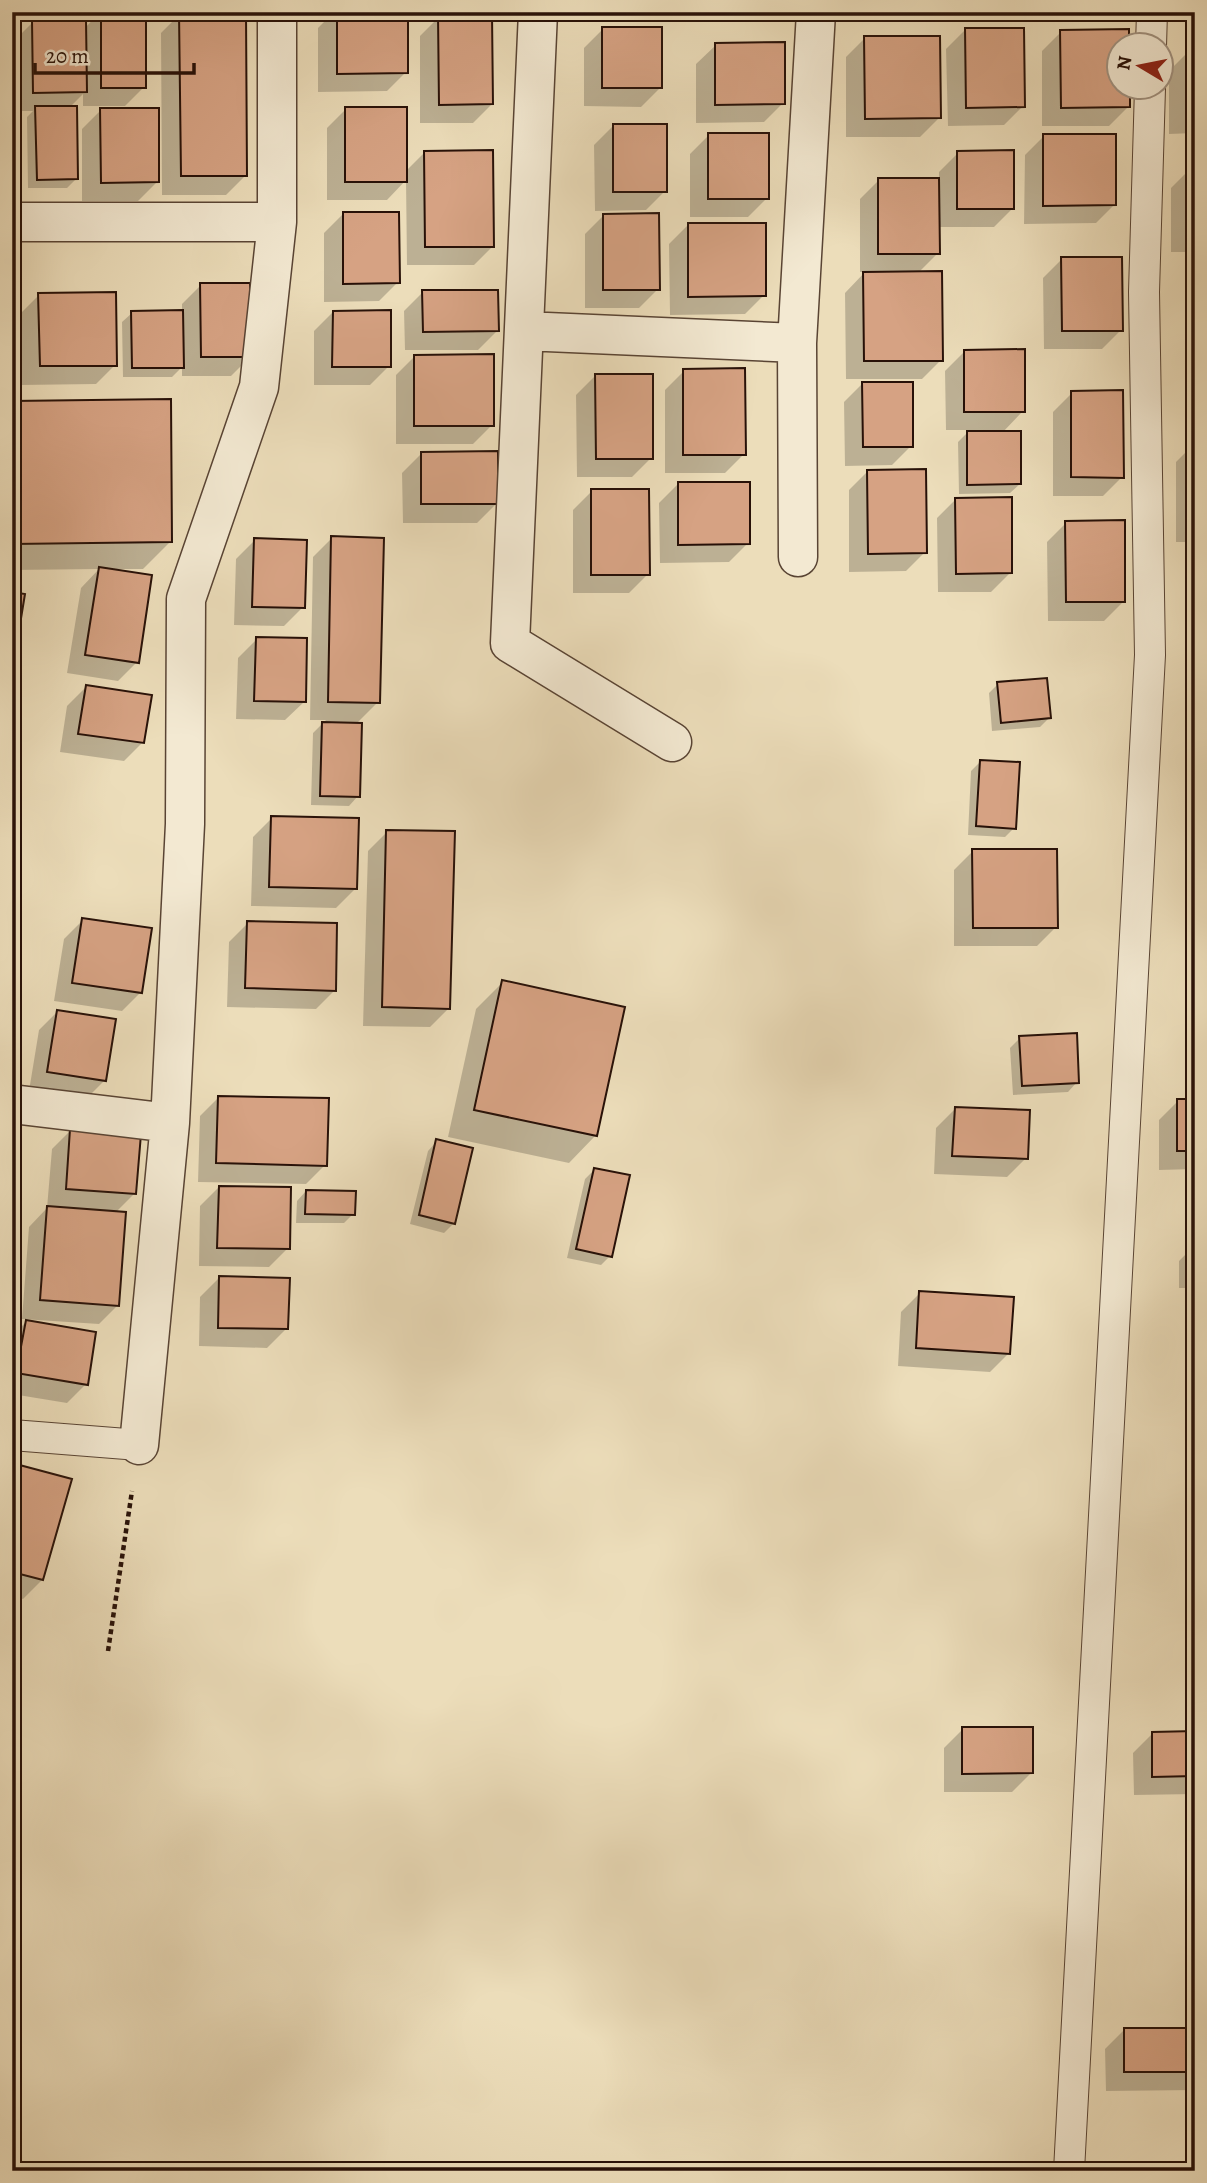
<svg xmlns="http://www.w3.org/2000/svg" width="1207" height="2183" font-family="Alegreya,serif">
<style>
.shadow{fill:#0003}
.building{fill:#d6a283;stroke:#281108;stroke-width:2}
.lines{fill:none;stroke-linecap:round;stroke-linejoin:round}
.service-casing{stroke:#594434;stroke-width:32}
.minor-casing{stroke:#594434;stroke-width:41}
.path{stroke:#281108;stroke-width:4.5;stroke-dasharray:5 3.5;stroke-linecap:butt}
.service{stroke:#f3e9d2;stroke-width:30}
.minor{stroke:#f3e9d2;stroke-width:38}
</style>
<rect width="100%" height="100%" fill="#ecddba"/>
<filter id="stains"><feTurbulence type="fractalNoise" baseFrequency=".00286" numOctaves="4"/><feColorMatrix values="0 0 0 0 .2 0 0 0 0 .09 0 0 0 0 .02 0 0 0 .5 -.17"/></filter>
<radialGradient id="worn" r=".72"><stop offset=".6" stop-color="#630" stop-opacity="0"/><stop offset="1" stop-color="#630" stop-opacity=".3"/></radialGradient>
<path class="shadow" d="M 100,12 L 144,12 L 144,87 L 125,106 L 83,106 L 83,94 L 69,108 L 76,179 L 67,188 L 28,188 L 27,117 L 33,111 L 15,111 L 15,97 L 12,99 L 12,43 L 33,22 L 85,28 Z
M 334,12 L 406,12 L 406,72 L 387,91 L 318,92 L 318,28 Z
M 180,14 L 245,176 L 226,195 L 162,195 L 161,33 Z
M 439,17 L 492,104 L 473,123 L 420,123 L 420,36 Z
M 603,29 L 660,88 L 641,107 L 584,106 L 584,48 Z
M 965,30 L 1023,106 L 1004,125 L 948,126 L 946,49 Z
M 1061,32 L 1120,46 L 1120,88 L 1128,88 L 1128,107 L 1109,126 L 1042,126 L 1042,51 Z
M 865,38 L 939,118 L 920,137 L 846,137 L 846,57 Z
M 716,45 L 783,103 L 764,122 L 696,123 L 696,64 Z
M 1188,52 L 1195,52 L 1195,133 L 1169,134 L 1169,71 Z
M 346,109 L 405,172 L 425,152 L 493,246 L 474,265 L 407,265 L 406,180 L 387,200 L 327,200 L 327,128 Z
M 101,110 L 157,182 L 138,201 L 82,201 L 82,129 Z
M 613,126 L 665,191 L 646,210 L 595,211 L 594,145 Z
M 709,135 L 767,198 L 748,217 L 690,217 L 690,154 Z
M 1044,136 L 1115,204 L 1096,223 L 1024,224 L 1025,155 Z
M 958,153 L 1013,208 L 994,227 L 938,227 L 938,253 L 918,273 L 941,360 L 922,379 L 846,379 L 845,293 L 865,272 L 860,272 L 860,199 L 879,180 L 939,180 L 939,172 Z
M 1190,169 L 1195,169 L 1195,252 L 1171,252 L 1171,188 Z
M 343,214 L 398,282 L 379,301 L 324,302 L 324,233 Z
M 604,215 L 658,289 L 639,308 L 585,308 L 585,234 Z
M 688,225 L 764,295 L 745,314 L 670,315 L 669,244 Z
M 1062,259 L 1121,330 L 1102,349 L 1044,349 L 1043,278 Z
M 201,285 L 250,357 L 231,376 L 182,376 L 182,367 L 172,377 L 123,377 L 122,322 L 132,313 L 182,312 L 182,304 Z
M 423,292 L 497,331 L 478,350 L 405,350 L 404,311 Z
M 39,295 L 115,365 L 96,384 L 21,385 L 20,314 Z
M 333,312 L 389,366 L 370,385 L 314,385 L 314,331 Z
M 964,352 L 1023,411 L 1002,433 L 1020,484 L 1010,493 L 959,494 L 958,442 L 970,430 L 946,430 L 945,371 Z
M 415,356 L 492,425 L 473,444 L 396,444 L 396,375 Z
M 684,371 L 744,454 L 725,473 L 665,473 L 665,390 Z
M 595,376 L 651,458 L 632,477 L 577,477 L 576,395 Z
M 863,383 L 911,446 L 892,465 L 845,466 L 844,402 Z
M 1072,393 L 1122,477 L 1103,496 L 1053,496 L 1053,412 Z
M 12,403 L 170,542 L 143,569 L 116,569 L 137,662 L 118,681 L 67,673 L 81,588 L 99,569 L 12,570 Z
M 1195,443 L 1195,542 L 1176,542 L 1176,462 Z
M 421,454 L 496,504 L 477,523 L 403,523 L 402,473 Z
M 868,471 L 925,552 L 906,571 L 849,572 L 849,490 Z
M 678,484 L 748,543 L 729,562 L 660,563 L 659,503 Z
M 592,491 L 648,574 L 629,593 L 573,593 L 573,510 Z
M 956,499 L 1010,573 L 991,592 L 938,592 L 937,518 Z
M 1066,523 L 1123,602 L 1104,621 L 1048,621 L 1047,542 Z
M 332,538 L 378,702 L 356,724 L 358,796 L 349,806 L 311,805 L 313,733 L 326,720 L 310,720 L 313,557 Z
M 255,540 L 303,607 L 284,626 L 234,625 L 236,559 Z
M 257,639 L 304,702 L 285,720 L 236,719 L 238,658 Z
M 998,684 L 1049,718 L 1040,727 L 992,731 L 989,693 Z
M 86,687 L 143,742 L 124,761 L 60,752 L 67,706 Z
M 981,761 L 1014,828 L 1005,837 L 968,835 L 971,771 Z
M 272,818 L 355,889 L 336,908 L 251,906 L 253,837 Z
M 387,832 L 449,1008 L 430,1027 L 363,1026 L 368,851 Z
M 973,851 L 1056,927 L 1037,946 L 954,946 L 954,870 Z
M 83,920 L 141,992 L 122,1011 L 54,1001 L 64,939 Z
M 248,923 L 335,990 L 316,1009 L 227,1007 L 229,942 Z
M 503,982 L 596,1135 L 569,1163 L 448,1137 L 476,1009 Z
M 58,1011 L 105,1080 L 86,1099 L 29,1091 L 39,1030 Z
M 1020,1038 L 1077,1082 L 1068,1092 L 1013,1095 L 1010,1048 Z
M 219,1097 L 325,1165 L 306,1184 L 198,1182 L 200,1116 Z
M 1178,1101 L 1195,1101 L 1195,1169 L 1159,1170 L 1159,1120 Z
M 955,1109 L 1026,1158 L 1007,1177 L 934,1174 L 936,1128 Z
M 71,1130 L 135,1193 L 115,1213 L 118,1305 L 99,1324 L 22,1319 L 29,1227 L 47,1208 L 52,1149 Z
M 437,1141 L 454,1223 L 444,1233 L 410,1224 L 428,1151 Z
M 594,1170 L 610,1256 L 601,1265 L 567,1258 L 585,1179 Z
M 219,1187 L 288,1248 L 269,1267 L 199,1266 L 200,1206 Z
M 306,1191 L 353,1214 L 344,1223 L 296,1223 L 297,1201 Z
M 1188,1252 L 1195,1252 L 1195,1288 L 1179,1288 L 1179,1261 Z
M 219,1278 L 286,1329 L 267,1348 L 199,1346 L 200,1297 Z
M 920,1293 L 1009,1353 L 990,1372 L 898,1366 L 901,1312 Z
M 26,1322 L 86,1384 L 67,1403 L 12,1394 L 12,1336 Z
M 12,1464 L 42,1580 L 23,1599 L 12,1596 Z
M 963,1729 L 1031,1773 L 1012,1792 L 944,1792 L 944,1748 Z
M 1195,1733 L 1195,1794 L 1134,1795 L 1133,1753 L 1152,1734 Z
M 1195,2029 L 1195,2090 L 1106,2091 L 1105,2049 L 1124,2030 Z"/>
<path class="building" d="M 101,12 L 146,12 L 146,88 L 101,88 Z
M 179,12 L 246,12 L 247,176 L 181,176 Z
M 337,12 L 408,12 L 408,73 L 337,74 Z
M 492,14 L 493,104 L 439,105 L 438,15 Z
M 12,17 L 13,17 L 14,100 L 12,100 Z
M 86,20 L 87,92 L 33,93 L 32,21 Z
M 602,27 L 662,27 L 662,88 L 602,88 Z
M 965,28 L 1024,28 L 1025,107 L 966,108 Z
M 1129,29 L 1129,46 L 1120,46 L 1120,88 L 1130,88 L 1130,107 L 1061,108 L 1060,30 Z
M 864,36 L 940,36 L 941,118 L 865,119 Z
M 785,42 L 785,104 L 715,105 L 715,43 Z
M 1188,50 L 1195,50 L 1195,115 L 1188,115 Z
M 35,106 L 77,106 L 78,179 L 37,180 Z
M 345,107 L 407,107 L 407,182 L 345,182 Z
M 100,108 L 159,108 L 159,182 L 101,183 Z
M 613,124 L 667,124 L 667,192 L 613,192 Z
M 708,133 L 769,133 L 769,199 L 708,199 Z
M 1043,134 L 1116,134 L 1116,205 L 1043,206 Z
M 493,150 L 494,247 L 425,247 L 424,151 Z
M 1014,150 L 1014,209 L 957,209 L 957,151 Z
M 1189,167 L 1195,167 L 1195,234 L 1189,234 Z
M 878,178 L 939,178 L 940,254 L 878,254 Z
M 343,212 L 399,212 L 400,283 L 343,284 Z
M 659,213 L 660,290 L 603,290 L 603,214 Z
M 688,223 L 766,223 L 766,296 L 688,297 Z
M 1061,257 L 1122,257 L 1123,331 L 1062,331 Z
M 942,271 L 943,361 L 864,361 L 863,272 Z
M 200,283 L 250,283 L 252,357 L 201,357 Z
M 422,290 L 498,290 L 499,331 L 423,332 Z
M 116,292 L 117,366 L 40,366 L 38,293 Z
M 183,310 L 184,368 L 132,368 L 131,311 Z
M 391,310 L 391,367 L 332,367 L 333,311 Z
M 1025,349 L 1025,412 L 964,412 L 964,350 Z
M 494,354 L 494,426 L 414,426 L 414,355 Z
M 745,368 L 746,455 L 683,455 L 683,369 Z
M 595,374 L 653,374 L 653,459 L 596,459 Z
M 862,382 L 913,382 L 913,447 L 863,447 Z
M 1123,390 L 1124,478 L 1071,477 L 1071,391 Z
M 171,399 L 172,542 L 12,544 L 12,401 Z
M 967,431 L 1021,431 L 1021,484 L 967,485 Z
M 1194,441 L 1195,441 L 1195,524 L 1194,524 Z
M 498,451 L 498,504 L 421,504 L 421,452 Z
M 926,469 L 927,553 L 868,554 L 867,470 Z
M 678,482 L 750,482 L 750,544 L 678,545 Z
M 591,489 L 649,489 L 650,575 L 591,575 Z
M 1012,497 L 1012,573 L 956,574 L 955,498 Z
M 1125,520 L 1125,602 L 1066,602 L 1065,521 Z
M 331,536 L 384,538 L 380,703 L 328,702 Z
M 254,538 L 307,540 L 305,608 L 252,607 Z
M 99,567 L 152,575 L 139,663 L 85,655 Z
M 12,592 L 25,594 L 12,673 Z
M 256,637 L 307,638 L 306,702 L 254,701 Z
M 1047,678 L 1051,718 L 1001,723 L 997,682 Z
M 86,685 L 152,695 L 144,743 L 78,734 Z
M 322,722 L 362,723 L 360,797 L 320,796 Z
M 980,760 L 1020,762 L 1016,829 L 976,826 Z
M 12,802 L 20,803 L 12,856 Z
M 271,816 L 359,818 L 357,889 L 269,887 Z
M 386,830 L 455,831 L 450,1009 L 382,1007 Z
M 972,849 L 1057,849 L 1058,928 L 973,928 Z
M 82,918 L 152,928 L 142,993 L 72,983 Z
M 247,921 L 337,923 L 336,991 L 245,988 Z
M 502,980 L 625,1007 L 597,1136 L 474,1110 Z
M 57,1010 L 116,1019 L 106,1081 L 47,1072 Z
M 1077,1033 L 1079,1083 L 1022,1086 L 1019,1036 Z
M 218,1096 L 329,1098 L 327,1166 L 216,1163 Z
M 1177,1099 L 1195,1099 L 1195,1151 L 1177,1151 Z
M 955,1107 L 1030,1110 L 1028,1159 L 952,1156 Z
M 70,1129 L 141,1134 L 136,1194 L 66,1189 Z
M 436,1139 L 473,1148 L 455,1224 L 419,1215 Z
M 594,1168 L 630,1175 L 612,1257 L 576,1249 Z
M 219,1186 L 291,1187 L 290,1249 L 217,1248 Z
M 306,1190 L 356,1191 L 355,1215 L 305,1214 Z
M 47,1206 L 126,1212 L 119,1306 L 40,1300 Z
M 1187,1250 L 1195,1250 L 1195,1280 L 1187,1280 Z
M 219,1276 L 290,1278 L 288,1329 L 218,1328 Z
M 919,1291 L 1014,1297 L 1010,1354 L 916,1348 Z
M 26,1320 L 96,1332 L 88,1385 L 16,1373 Z
M 12,1463 L 72,1479 L 43,1580 L 12,1572 Z
M 962,1727 L 1033,1727 L 1033,1773 L 962,1774 Z
M 1195,1731 L 1195,1776 L 1152,1777 L 1152,1732 Z
M 1124,2028 L 1195,2028 L 1195,2072 L 1124,2072 Z"/>
<g class="lines">
<g class="service-casing">
<path id="service" d="M 1151,46 L 1152,12
M 12,1435 L 139,1445
M 1069,2171 L 1150,655 L 1144,292 L 1150,88"/>
</g>
<g class="minor-casing">
<path id="minor" d="M 538,12 L 510,643 L 672,742
M 12,222 L 277,222
M 524,331 L 797,343
M 798,557 L 797,343 L 816,12
M 12,1104 L 170,1123
M 139,1445 L 170,1123 L 185,824 L 186,599 L 259,387 L 277,222 L 277,12"/>
</g>
<path class="path" d="M 108,1651 L 132,1491"/>
<use href="#service" class="service"/>
<use href="#minor" class="minor"/>
</g>
<rect width="1207" height="2183" fill="none" stroke="#ecddba" stroke-width="42"/>
<rect x="14" y="14" width="1179" height="2155" fill="none" stroke="#281108" stroke-width="3.5"/>
<rect x="21" y="21" width="1165" height="2141" fill="none" stroke="#281108" stroke-width="2"/>
<g transform="translate(1140 66) rotate(280)"><circle r="33" fill="#f3e9d2" stroke="#a29381" stroke-width="2"/>
<path d="M0-5L12 26L0 18L-12 26Z" fill="#8f2418"/>
<text y="-10" font-size="19" font-weight="bold" text-anchor="middle" fill="#281108">N</text>
</g>
<path d="M35 63v10h159v-10" fill="none" stroke="#281108" stroke-width="3.5"/>
<text x="46" y="63" font-size="21" fill="#281108" stroke="#f3e9d2" stroke-width="5" paint-order="stroke">20 m</text>
<rect width="100%" height="100%" filter="url(#stains)"/>
<rect width="100%" height="100%" fill="url(#worn)"/>
</svg>
